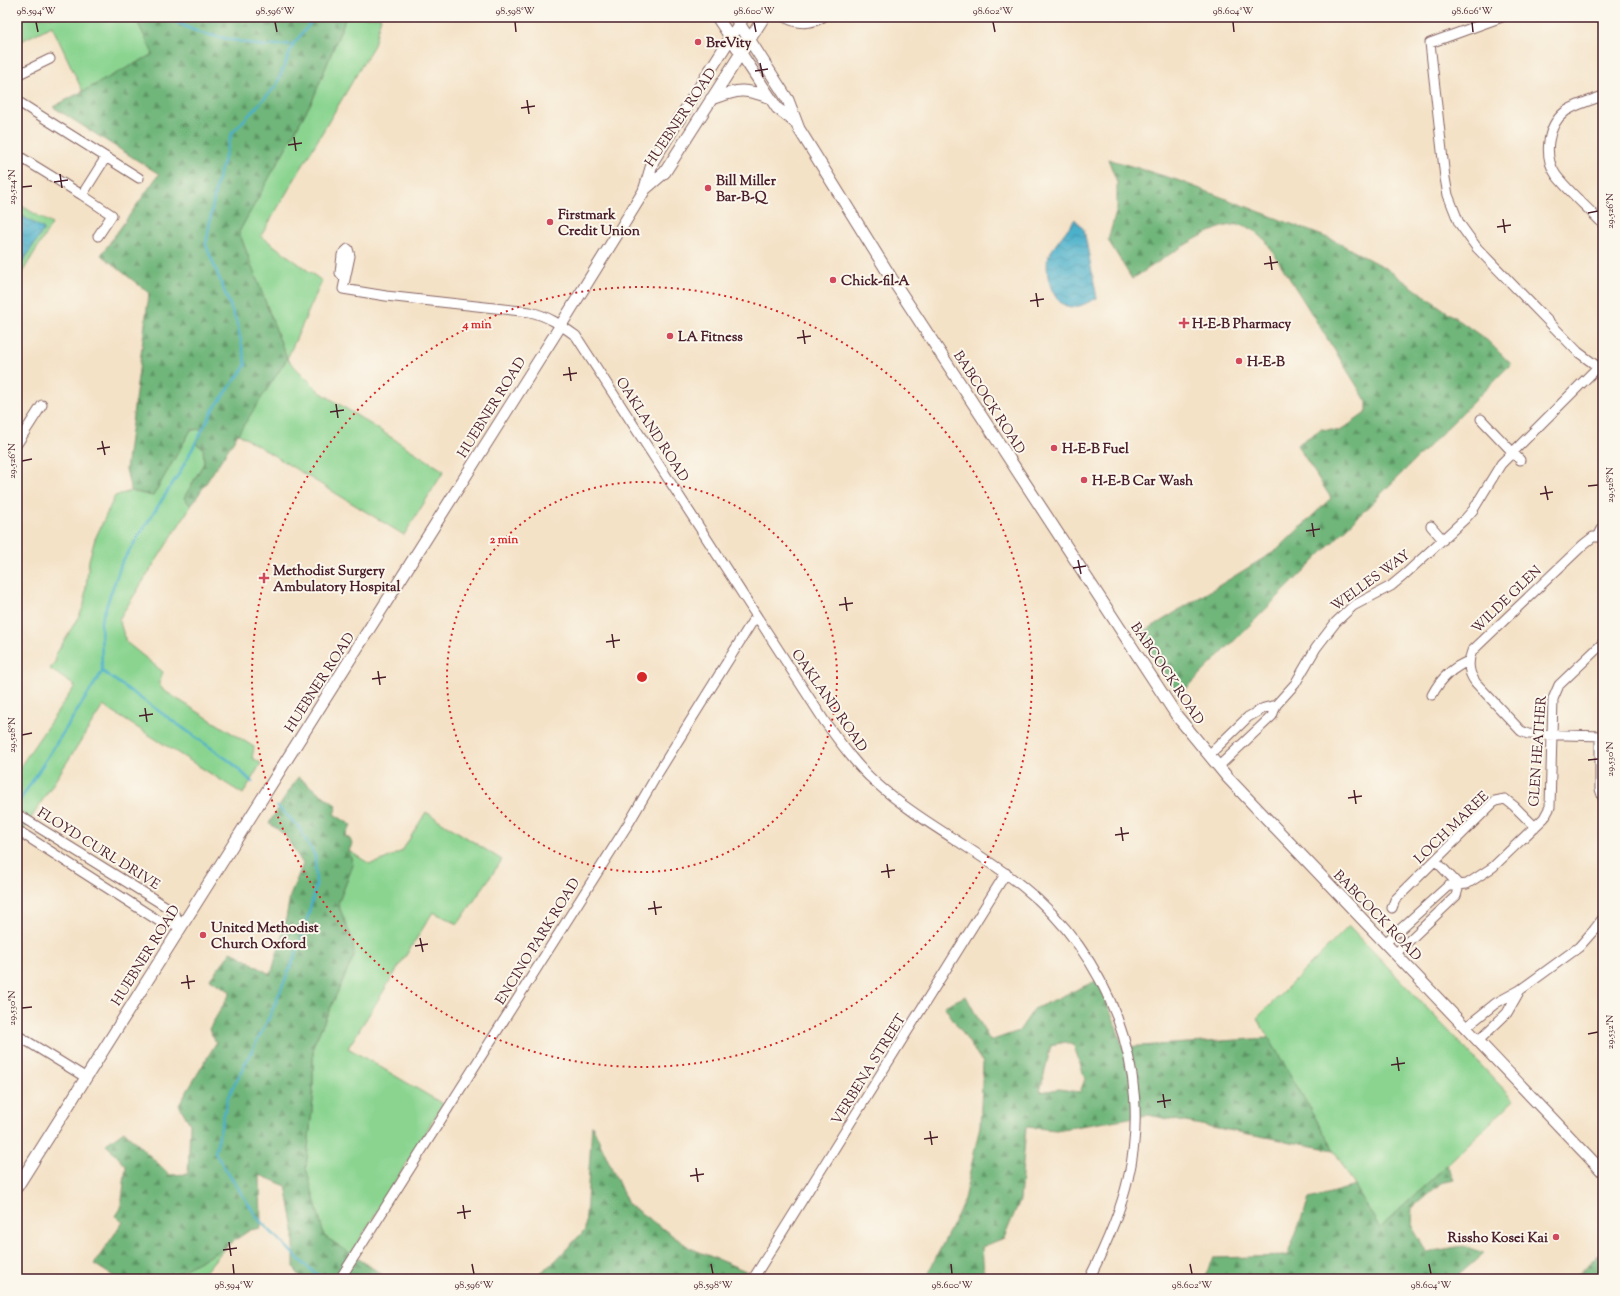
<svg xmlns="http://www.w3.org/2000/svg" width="1620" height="1296" font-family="'Sorts Mill Goudy',serif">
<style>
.grass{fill:#8ad490;stroke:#6a7a5e}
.forest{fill:url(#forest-firs);stroke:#5c6a52;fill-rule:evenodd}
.water{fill:url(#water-waves);stroke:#4a687a}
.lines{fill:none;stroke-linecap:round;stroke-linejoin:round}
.stream{stroke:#4bb0ca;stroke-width:2.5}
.minor-casing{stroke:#866362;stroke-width:11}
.major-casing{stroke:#866362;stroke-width:13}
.minor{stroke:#fff;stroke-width:9}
.major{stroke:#fff;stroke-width:11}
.ticks{fill:none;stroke:#4a1f2b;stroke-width:1.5}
.ring{fill:none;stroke:#d62828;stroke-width:2;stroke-dasharray:2 4}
.poi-dot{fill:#d1495b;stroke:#fbf7ec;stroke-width:1.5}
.labels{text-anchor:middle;stroke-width:4;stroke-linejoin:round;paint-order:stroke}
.poi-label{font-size:14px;font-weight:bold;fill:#4a1f2b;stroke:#fbf7ec;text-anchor:start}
.street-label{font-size:14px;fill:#4a1f2b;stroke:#fbf7ec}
.centre{fill:#d62828;stroke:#fbf7ec;stroke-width:2}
.ring-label{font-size:12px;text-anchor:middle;font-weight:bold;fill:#d62828;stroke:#fbf7ec;stroke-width:4;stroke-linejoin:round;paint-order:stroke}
.neatline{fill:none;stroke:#4a1f2b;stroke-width:1.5}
.ticks-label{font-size:10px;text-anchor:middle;fill:#4a1f2b}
</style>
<defs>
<pattern id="forest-firs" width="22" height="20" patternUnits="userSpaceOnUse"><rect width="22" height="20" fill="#6fb67a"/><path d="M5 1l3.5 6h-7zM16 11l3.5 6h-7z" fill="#5d9364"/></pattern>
<pattern id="water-waves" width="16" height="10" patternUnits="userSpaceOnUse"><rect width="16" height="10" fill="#4bb0ca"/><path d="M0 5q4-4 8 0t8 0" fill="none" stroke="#408fa4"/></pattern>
</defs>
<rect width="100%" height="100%" fill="#fbf7ec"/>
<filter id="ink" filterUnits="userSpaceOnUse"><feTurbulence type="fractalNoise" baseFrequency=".025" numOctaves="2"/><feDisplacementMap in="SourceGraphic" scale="8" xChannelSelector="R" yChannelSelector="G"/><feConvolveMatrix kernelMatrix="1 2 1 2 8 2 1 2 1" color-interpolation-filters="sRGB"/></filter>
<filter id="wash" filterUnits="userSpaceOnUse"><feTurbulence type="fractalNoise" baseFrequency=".012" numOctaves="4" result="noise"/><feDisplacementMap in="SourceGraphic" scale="16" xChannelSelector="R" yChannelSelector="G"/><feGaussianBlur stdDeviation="0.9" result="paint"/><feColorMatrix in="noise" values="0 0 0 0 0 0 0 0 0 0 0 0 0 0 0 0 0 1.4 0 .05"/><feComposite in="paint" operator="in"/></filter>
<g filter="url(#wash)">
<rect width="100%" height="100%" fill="#f4e2c7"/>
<path class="grass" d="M 17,17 L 135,17 L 154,54 L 83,92 L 52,26 L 17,43 Z
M 346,17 L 381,17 L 374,45 L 261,236 L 322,281 L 287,359 L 320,392 L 444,471 L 404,535 L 237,433 L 287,359 L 239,232 L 313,99 Z
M 17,203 L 52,224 L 17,281 Z
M 204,429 L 204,463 L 184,498 L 191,506 L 119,619 L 126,642 L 163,672 L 159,684 L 163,690 L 254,747 L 252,758 L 261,763 L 243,794 L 103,706 L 17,840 L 17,771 L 75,686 L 50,669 L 56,660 L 55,656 L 80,614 L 84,605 L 89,560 L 95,539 L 115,496 L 131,491 L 153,496 L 191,430 Z
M 426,812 L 502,860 L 458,924 L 433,912 L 348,1048 L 443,1104 L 351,1254 L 324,1236 L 306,1168 L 313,1100 L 313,1046 L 354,956 L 353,942 L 338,904 L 353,865 L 349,851 L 370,864 L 381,861 L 402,851 Z
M 1349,926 L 1514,1100 L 1380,1229 L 1257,1018 Z
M 228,1244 L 199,1279 L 167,1279 Z"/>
<path class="forest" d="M 135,17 L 346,17 L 313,99 L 239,232 L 287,359 L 191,506 L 184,498 L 204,463 L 203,448 L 196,444 L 203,429 L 191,430 L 153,496 L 131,491 L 126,469 L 149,293 L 101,255 L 159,174 L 53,107 L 153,54 Z
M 1108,159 L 1177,180 L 1333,240 L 1387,269 L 1488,341 L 1511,364 L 1179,696 L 1140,634 L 1277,550 L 1331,498 L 1297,445 L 1321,429 L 1340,431 L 1367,412 L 1367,402 L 1266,241 C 1258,234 1251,226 1240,225 C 1215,220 1155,265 1132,279 L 1108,240 L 1117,209 L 1117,182 Z
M 298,777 L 337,806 L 334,814 L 351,825 L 345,836 L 350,839 L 352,844 L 349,851 L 353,865 L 338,904 L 353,942 L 354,956 L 313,1046 L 313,1100 L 306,1168 L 324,1236 L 389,1279 L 302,1279 L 294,1268 L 294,1229 L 286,1186 L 260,1175 L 261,1228 L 250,1230 L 217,1252 L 167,1279 L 118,1279 L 94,1264 L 123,1222 L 116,1216 L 121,1208 L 126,1166 L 106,1144 L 124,1131 L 170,1175 L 188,1174 L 190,1124 L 179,1105 L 216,1043 L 209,1029 L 231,992 L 210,979 L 232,951 L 271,975 L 285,924 L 290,896 L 303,864 L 285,835 L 269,823 Z
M 1098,980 L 1115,1023 L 1123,1047 L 1269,1038 L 1334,1150 L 1148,1115 L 1056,1130 L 1026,1127 L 1020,1200 L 1004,1238 L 982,1247 L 984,1273 L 981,1279 L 925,1279 L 963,1204 L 980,1126 L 983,1063 L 944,1006 L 966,996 L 990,1041 L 1019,1031 L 1034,1009 ZM 1066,1042 L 1074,1046 L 1085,1079 L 1080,1092 L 1059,1089 L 1040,1092 L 1051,1045 Z
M 592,1125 L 628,1204 L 690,1248 L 746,1271 L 742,1279 L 533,1279 L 555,1261 L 585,1230 Z
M 1447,1165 L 1454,1180 L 1441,1183 L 1413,1207 L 1412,1227 L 1427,1252 L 1463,1246 L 1484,1253 L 1454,1279 L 1203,1279 L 1214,1258 L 1287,1256 L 1309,1199 L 1355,1186 L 1380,1228 Z
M 1603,1251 L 1603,1279 L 1573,1279 Z"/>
<path class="water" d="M 17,213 L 44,229 L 17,271 Z
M 1075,219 L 1084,230 L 1097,298 C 1090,301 1081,307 1073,307 C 1053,308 1044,274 1048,257 C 1050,251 1070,226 1075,219 Z"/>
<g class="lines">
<path class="stream" d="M 165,17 L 200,33 L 262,46 L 293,44
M 252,782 L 231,762 L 102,671 L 101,621 L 122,562 L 180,472 L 213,410 L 246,365 L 237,323 L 206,245 L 216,186 L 232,133 L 276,86 L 293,45 L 315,17
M 17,805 L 102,672
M 277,806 L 298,826 L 315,856 L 316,886 L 301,942 L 269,1018 L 228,1097 L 215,1153 L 259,1220 L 305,1265 L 323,1279"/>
</g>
</g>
<g filter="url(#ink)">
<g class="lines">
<g class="minor-casing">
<path id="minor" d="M 784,17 C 797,24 810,25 823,17
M 1502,17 L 1430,43 L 1445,178 L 1448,195 L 1459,223 L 1477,248 L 1578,352 L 1602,370
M 17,75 L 50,59
M 1603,96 C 1591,100 1577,104 1566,111 C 1547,125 1543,156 1556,175 C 1568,191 1589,209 1603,224
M 17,101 L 139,178
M 17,155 L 82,195 L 106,157
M 82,195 L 112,215 L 98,236
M 348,249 L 350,256 L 343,289 L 386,296 L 530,312 C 548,316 561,325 576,336 L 825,722 C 840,742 855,764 874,781 C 919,822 975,848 1022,886 C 1108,954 1154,1071 1128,1179 C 1120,1214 1105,1247 1089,1279
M 344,278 L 340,273 L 342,255 L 348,249
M 1481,419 L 1520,460
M 17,444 L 42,405
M 1431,526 L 1443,540
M 1598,537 L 1603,527
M 1603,537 L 1593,537 L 1584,544 L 1472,651 C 1467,663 1468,673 1476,683 L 1521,731 L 1528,734 L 1603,736
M 1432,695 C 1440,680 1453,667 1469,661
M 1600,736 L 1600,789 L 1603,798
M 1209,755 L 1248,717 L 1264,708 L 1276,705
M 1219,766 L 1272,716 L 1276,705 L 1295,684 L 1316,648 L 1336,622 L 1353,606 L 1391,586 L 1403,576 L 1466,518 L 1473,510 L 1501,464 L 1598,367
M 17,814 L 170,909 L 182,925
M 17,830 L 162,923 L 182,925
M 1436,861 L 1459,885
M 1392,908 L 1395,900 L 1495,801 L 1505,799 L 1514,806 L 1535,827
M 1385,943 L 1448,886 L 1467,884 L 1493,867 L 1544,818 L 1550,807 L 1553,699 L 1559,685 L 1603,643
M 1395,954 L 1456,896 L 1459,885
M 1520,990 L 1579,947 L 1594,930 L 1603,918
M 1465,1028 L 1496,1003 L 1520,990 L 1507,1013 L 1478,1041
M 17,1035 L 85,1077
M 340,1279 L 630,821 L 658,773 L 752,622 L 757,617
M 753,1279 L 1006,873"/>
</g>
<g class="major-casing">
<path id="major" d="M 717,17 L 777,108 L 795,122
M 735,17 L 788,100 L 799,129 L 892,279 L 1177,716 L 1228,778 L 1603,1172
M 711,99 C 737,90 744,87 770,98
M 644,190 L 665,172 L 764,17
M 17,1187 L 561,325 L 644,191 L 653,161 L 743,18"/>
</g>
<use href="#minor" class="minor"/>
<use href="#major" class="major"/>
</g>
</g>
<path class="ticks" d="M 36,22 L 38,32M 275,22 L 277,32M 515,22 L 516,32M 754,22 L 756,32M 993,22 L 995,32M 1233,22 L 1234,32M 1472,22 L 1473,32M 760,63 L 763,77M 755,71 L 768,69M 527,100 L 529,114M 521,108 L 535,106M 294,137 L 296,151M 288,145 L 302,143M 60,174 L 62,188M 54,182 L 68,180M 22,187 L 32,186M 1588,213 L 1598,211M 1503,219 L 1505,233M 1497,227 L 1511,225M 1270,256 L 1272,270M 1264,264 L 1278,262M 1036,293 L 1038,307M 1030,301 L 1044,299M 803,330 L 805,344M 797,338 L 811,336M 569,367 L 571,381M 563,375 L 577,373M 336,404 L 338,418M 330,412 L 344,410M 102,441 L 105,455M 97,449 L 110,447M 22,461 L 32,459M 1545,486 L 1548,500M 1588,486 L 1598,485M 1540,494 L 1553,492M 1312,523 L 1314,537M 1306,531 L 1320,529M 1078,560 L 1081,574M 1073,568 L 1086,566M 845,597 L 847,611M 839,605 L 853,603M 612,634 L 614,648M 606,642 L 620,640M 378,671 L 380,685M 372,679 L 386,677M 145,708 L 147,722M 139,716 L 153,714M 22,735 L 32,733M 1588,760 L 1598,759M 1354,790 L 1356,804M 1348,798 L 1362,796M 1121,827 L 1123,841M 1115,835 L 1129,833M 887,864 L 889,878M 881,872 L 895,870M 654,901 L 656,915M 648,909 L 662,907M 420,938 L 423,952M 415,946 L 428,944M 187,975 L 189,989M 181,983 L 195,981M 22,1008 L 32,1007M 1588,1034 L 1598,1032M 1397,1057 L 1399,1071M 1391,1065 L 1405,1063M 1163,1094 L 1165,1108M 1157,1102 L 1171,1100M 930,1131 L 932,1145M 924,1139 L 938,1137M 696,1168 L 698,1182M 690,1176 L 704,1174M 463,1205 L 465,1219M 457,1213 L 471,1211M 229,1242 L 231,1256M 223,1250 L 237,1248M 233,1264 L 234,1274M 472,1264 L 474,1274M 711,1264 L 713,1274M 951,1264 L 952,1274M 1190,1264 L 1192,1274M 1429,1264 L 1431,1274"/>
<g class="ring">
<circle cx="642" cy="677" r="195"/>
<circle cx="642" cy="677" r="390"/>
</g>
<g class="poi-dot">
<circle cx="698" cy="42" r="4"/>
<circle cx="708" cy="188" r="4"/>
<circle cx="550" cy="222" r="4"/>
<circle cx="833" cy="280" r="4"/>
<path d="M1182 317h4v4h4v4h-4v4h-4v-4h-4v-4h4z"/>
<circle cx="670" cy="336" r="4"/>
<circle cx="1239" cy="361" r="4"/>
<circle cx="1054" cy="448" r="4"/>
<circle cx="1084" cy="480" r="4"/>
<path d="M262 572h4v4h4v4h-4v4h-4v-4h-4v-4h4z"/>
<circle cx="203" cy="935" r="4"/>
<circle cx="1556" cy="1237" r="4"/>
</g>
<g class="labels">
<g class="poi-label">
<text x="706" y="47">BreVity</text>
<text x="716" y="185">Bill Miller<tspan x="716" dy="16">Bar-B-Q</tspan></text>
<text x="558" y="219">Firstmark<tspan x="558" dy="16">Credit Union</tspan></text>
<text x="841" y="285">Chick-fil-A</text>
<text x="1192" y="328">H-E-B Pharmacy</text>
<text x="678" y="341">LA Fitness</text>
<text x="1247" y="366">H-E-B</text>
<text x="1062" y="453">H-E-B Fuel</text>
<text x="1092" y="485">H-E-B Car Wash</text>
<text x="273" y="575">Methodist Surgery<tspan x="273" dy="16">Ambulatory Hospital</tspan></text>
<text x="211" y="932">United Methodist<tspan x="211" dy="16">Church Oxford</tspan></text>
<text x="1548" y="1242" text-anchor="end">Rissho Kosei Kai</text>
</g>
<g class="street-label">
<text transform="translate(680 117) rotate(-56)" y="5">HUEBNER ROAD</text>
<text transform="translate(990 402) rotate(57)" y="5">BABCOCK ROAD</text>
<text transform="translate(491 407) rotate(-58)" y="5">HUEBNER ROAD</text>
<text transform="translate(653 429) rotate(57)" y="5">OAKLAND ROAD</text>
<text transform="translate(1370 580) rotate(-36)" y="5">WELLES WAY</text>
<text transform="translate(1506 599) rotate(-44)" y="5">WILDE GLEN</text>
<text transform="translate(1168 673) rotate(56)" y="5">BABCOCK ROAD</text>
<text transform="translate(319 682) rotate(-57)" y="5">HUEBNER ROAD</text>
<text transform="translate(830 700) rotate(55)" y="5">OAKLAND ROAD</text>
<text transform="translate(1537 751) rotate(-86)" y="5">GLEN HEATHER</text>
<text transform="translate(1451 827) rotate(-44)" y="5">LOCH MAREE</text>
<text transform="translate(99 848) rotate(32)" y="5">FLOYD CURL DRIVE</text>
<text transform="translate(1378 915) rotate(46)" y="5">BABCOCK ROAD</text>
<text transform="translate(537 941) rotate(-58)" y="5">ENCINO PARK ROAD</text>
<text transform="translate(145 955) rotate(-58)" y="5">HUEBNER ROAD</text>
<text transform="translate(868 1069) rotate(-58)" y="5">VERBENA STREET</text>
</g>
</g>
<circle cx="642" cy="677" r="6" class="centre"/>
<g class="ring-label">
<text x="477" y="328">4 min</text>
<text x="504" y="543">2 min</text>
</g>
<rect width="1620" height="1296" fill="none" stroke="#fbf7ec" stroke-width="44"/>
<rect x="22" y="22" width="1576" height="1252" class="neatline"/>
<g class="ticks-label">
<text x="36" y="14">98.594°W</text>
<text x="275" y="14">98.596°W</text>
<text x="515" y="14">98.598°W</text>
<text x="754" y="14">98.600°W</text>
<text x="993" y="14">98.602°W</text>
<text x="1233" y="14">98.604°W</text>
<text x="1472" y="14">98.606°W</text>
<text transform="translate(11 187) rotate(-90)" y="4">29.524°N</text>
<text transform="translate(1609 211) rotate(-90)" y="4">29.526°N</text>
<text transform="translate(11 461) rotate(-90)" y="4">29.526°N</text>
<text transform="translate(1609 485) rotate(-90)" y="4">29.528°N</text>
<text transform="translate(11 735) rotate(-90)" y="4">29.528°N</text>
<text transform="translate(1609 759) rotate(-90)" y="4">29.530°N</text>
<text transform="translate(11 1008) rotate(-90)" y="4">29.530°N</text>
<text transform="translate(1609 1032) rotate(-90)" y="4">29.532°N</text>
<text x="234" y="1288">98.594°W</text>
<text x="474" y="1288">98.596°W</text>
<text x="713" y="1288">98.598°W</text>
<text x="952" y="1288">98.600°W</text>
<text x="1192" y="1288">98.602°W</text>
<text x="1431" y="1288">98.604°W</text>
</g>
</svg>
